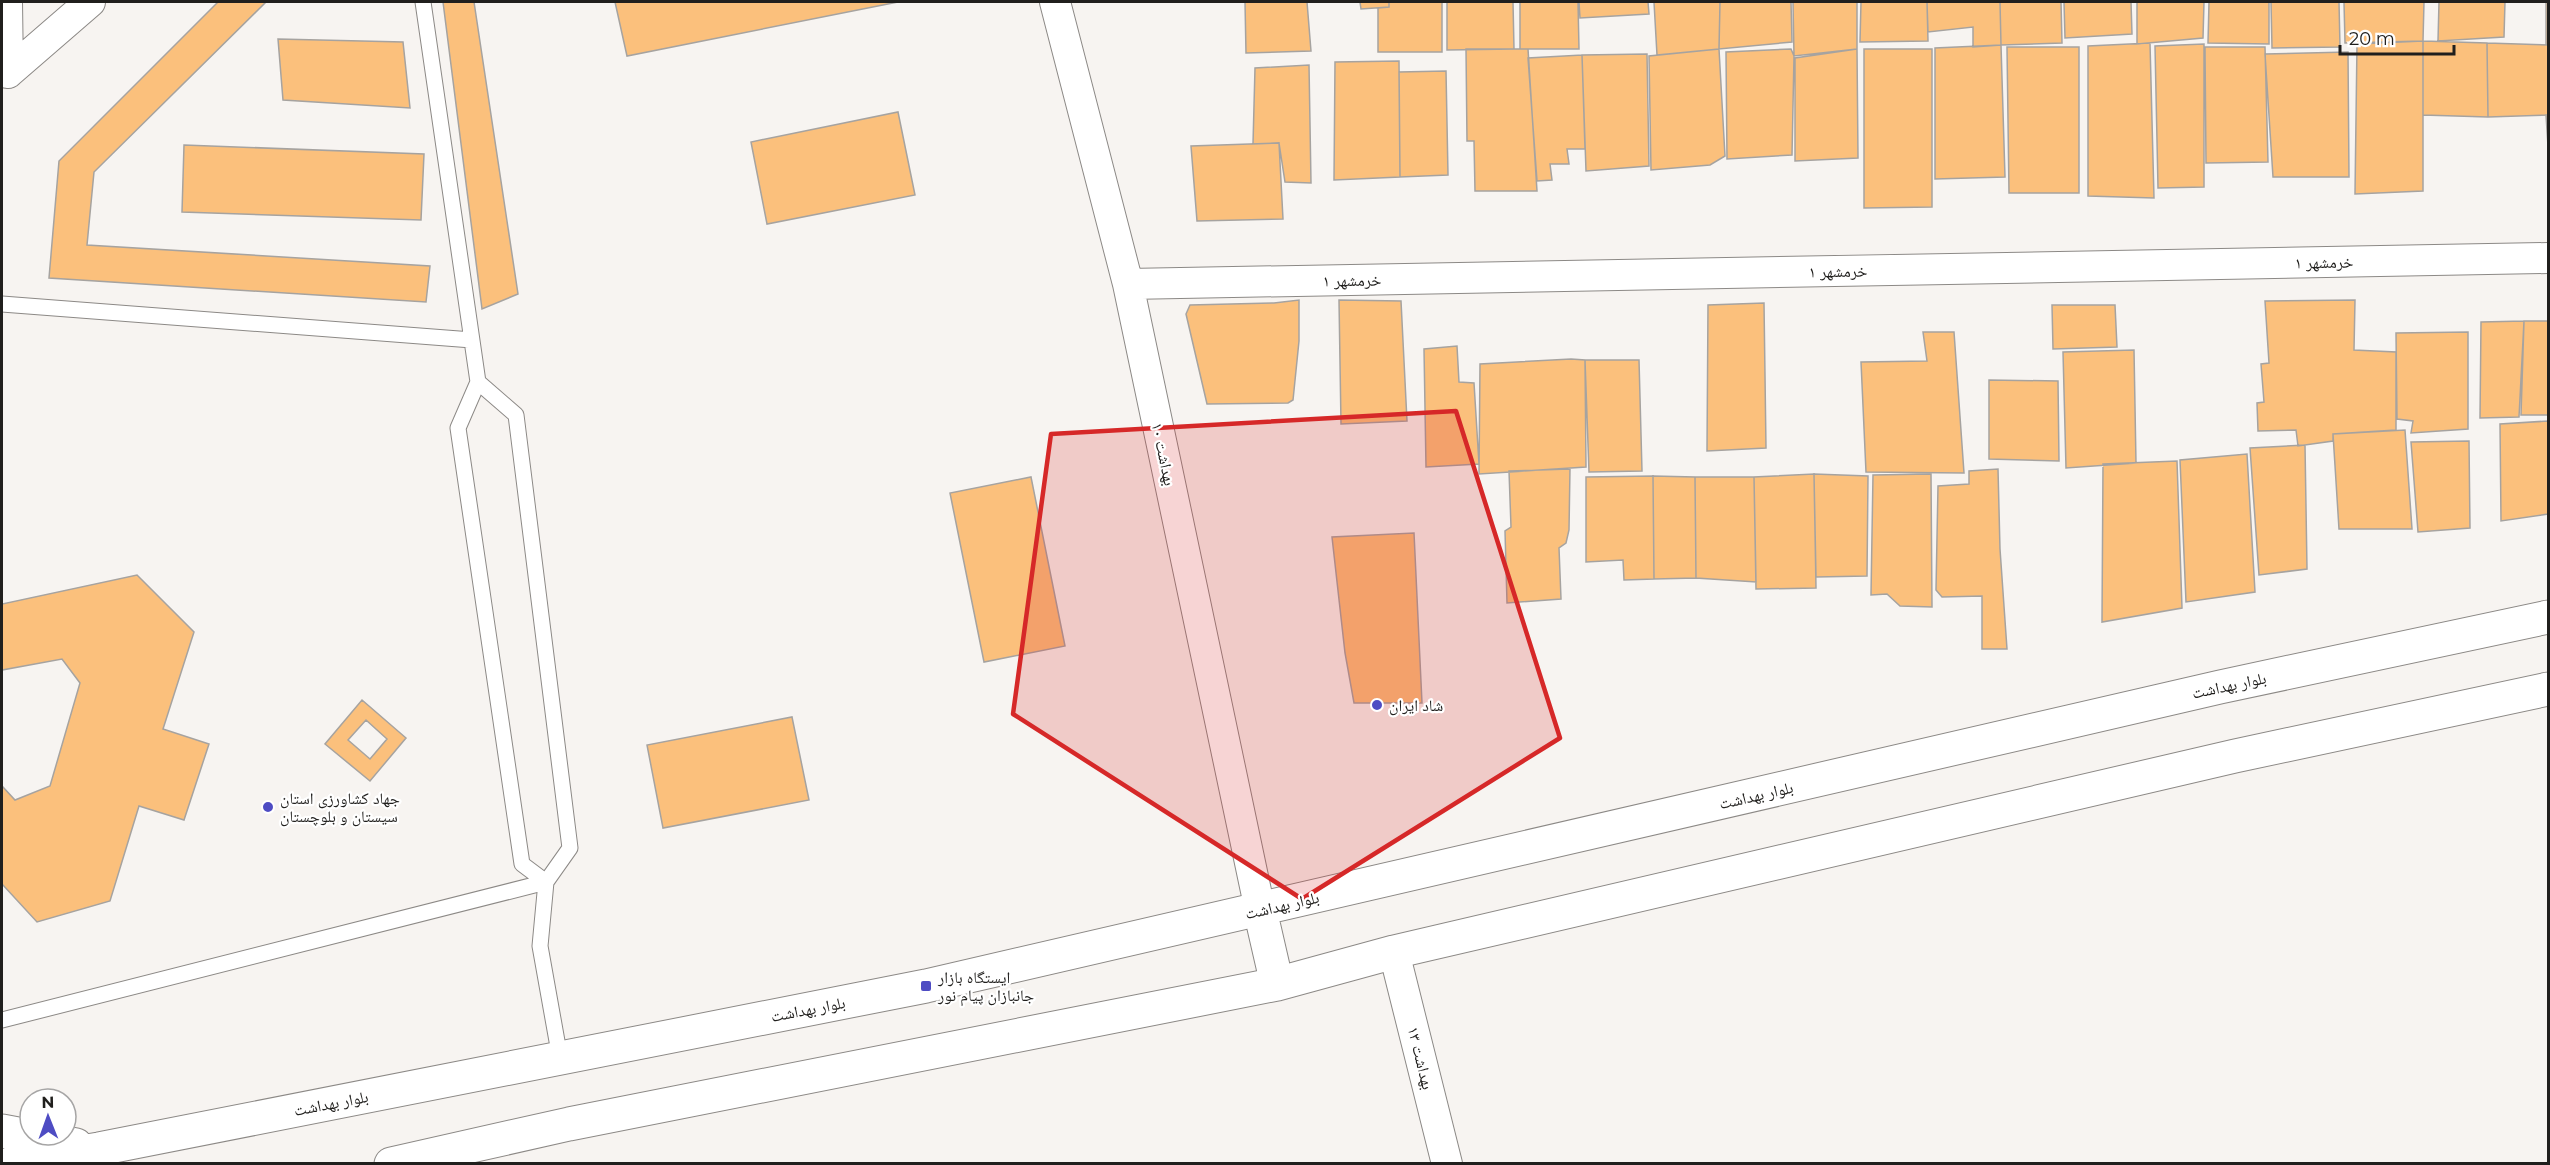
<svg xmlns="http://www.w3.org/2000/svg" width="2550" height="1165" font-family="Montserrat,'Noto Naskh Arabic',sans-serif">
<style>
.building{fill:#fbc07c;stroke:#a6a3a0;stroke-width:1.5;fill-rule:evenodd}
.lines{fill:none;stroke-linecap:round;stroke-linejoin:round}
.service-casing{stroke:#8c8986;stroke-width:17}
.minor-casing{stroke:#8c8986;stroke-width:32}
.secondary-casing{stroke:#8c8986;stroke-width:35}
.service{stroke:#fff;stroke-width:15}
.minor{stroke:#fff;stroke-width:30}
.secondary{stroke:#fff;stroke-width:33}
.marked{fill:#d62828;fill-opacity:0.2;stroke:#d62828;stroke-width:4.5;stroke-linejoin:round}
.poi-dot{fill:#4e4cc3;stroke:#fff;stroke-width:2}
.labels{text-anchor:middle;stroke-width:4.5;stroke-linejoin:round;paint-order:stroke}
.street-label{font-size:16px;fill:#201f1d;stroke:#fff}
.poi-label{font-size:16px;fill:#201f1d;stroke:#fff;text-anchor:start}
</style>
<rect width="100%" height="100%" fill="#f7f4f1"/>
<path class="building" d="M 218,2 L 266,2 L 94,172 L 87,245 L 430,266 L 426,302 L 49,278 L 59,161 Z
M 443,2 L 474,2 L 518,294 L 482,309 Z
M 615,2 L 898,2 L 627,56 Z
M 1245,2 L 1307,2 L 1311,51 L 1246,53 Z
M 1360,2 L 1389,2 L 1389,7 L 1361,9 Z
M 1389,2 L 1442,2 L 1442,52 L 1378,52 L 1378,8 L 1389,7 Z
M 1447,2 L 1513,2 L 1514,49 L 1447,50 Z
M 1520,2 L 1578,2 L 1579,49 L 1520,49 Z
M 1579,2 L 1648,2 L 1649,14 L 1580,18 Z
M 1654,2 L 1720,2 L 1719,49 L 1657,55 Z
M 1720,2 L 1791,2 L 1792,42 L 1719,49 Z
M 1793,2 L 1857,2 L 1857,49 L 1794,56 Z
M 1861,2 L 1927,2 L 1928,41 L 1860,42 Z
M 1927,2 L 2000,2 L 2001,45 L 1973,47 L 1973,27 L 1928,32 Z
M 2000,2 L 2061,2 L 2062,43 L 2001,45 Z
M 2064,2 L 2131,2 L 2132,34 L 2065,38 Z
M 2137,2 L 2204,2 L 2203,38 L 2137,44 Z
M 2209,2 L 2269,2 L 2269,44 L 2208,43 Z
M 2271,2 L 2339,2 L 2340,47 L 2272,48 Z
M 2344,2 L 2424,2 L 2423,41 L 2345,43 Z
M 2439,2 L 2505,2 L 2504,37 L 2438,41 Z
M 2546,2 L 2548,2 L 2548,45 L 2546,45 Z
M 278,39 L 403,42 L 410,108 L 283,100 Z
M 2423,41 L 2423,191 L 2355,194 L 2357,44 Z
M 2423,41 L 2487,43 L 2488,117 L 2423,115 Z
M 2150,43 L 2154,198 L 2088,196 L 2088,46 Z
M 2487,43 L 2548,45 L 2548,115 L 2488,117 Z
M 2204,44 L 2204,187 L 2158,188 L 2155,46 Z
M 2001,45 L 2005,177 L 1935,179 L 1935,48 Z
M 2007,47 L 2079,47 L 2079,193 L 2009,193 Z
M 2205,47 L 2265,47 L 2268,162 L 2206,163 Z
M 1466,49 L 1528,49 L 1537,191 L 1475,191 L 1474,141 L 1467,141 Z
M 1719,49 L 1725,156 L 1710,165 L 1651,170 L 1649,56 Z
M 1791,49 L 1794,56 L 1792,155 L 1727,159 L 1726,52 Z
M 1857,49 L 1858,158 L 1795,161 L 1795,58 Z
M 1864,49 L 1932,49 L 1932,207 L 1864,208 Z
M 2348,52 L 2349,177 L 2273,177 L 2265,54 Z
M 1647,54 L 1649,166 L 1586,171 L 1582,55 Z
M 1582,55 L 1585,149 L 1567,149 L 1569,164 L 1550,164 L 1552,180 L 1537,181 L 1528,58 Z
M 1399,61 L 1400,177 L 1334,180 L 1335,62 Z
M 1309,65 L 1311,183 L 1285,182 L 1279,143 L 1253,144 L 1255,68 Z
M 1446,71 L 1448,175 L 1400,177 L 1399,72 Z
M 898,112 L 915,195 L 767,224 L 751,142 Z
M 2546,115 L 2548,115 L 2548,146 Z
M 1279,143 L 1283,219 L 1197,221 L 1191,146 Z
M 184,145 L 424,154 L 421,220 L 182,212 Z
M 1299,300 L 1299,341 L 1293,400 L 1288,403 L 1207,404 L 1186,314 L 1190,305 L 1274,303 Z
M 1339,300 L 1401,301 L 1407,421 L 1341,424 Z
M 2355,300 L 2354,350 L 2396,352 L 2396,430 L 2333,434 L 2333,441 L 2298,446 L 2296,430 L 2258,431 L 2257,403 L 2264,402 L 2261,364 L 2269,363 L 2265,301 Z
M 1764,303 L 1766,448 L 1707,451 L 1708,305 Z
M 2052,305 L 2115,305 L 2117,347 L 2053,349 Z
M 2524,321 L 2548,321 L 2548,415 L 2521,415 Z
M 2524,321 L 2519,417 L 2480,418 L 2481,322 Z
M 1923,332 L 1954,332 L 1964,473 L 1866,472 L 1861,362 L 1927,361 Z
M 2468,332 L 2468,429 L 2411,433 L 2413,421 L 2397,419 L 2396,333 Z
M 1457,346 L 1459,382 L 1474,383 L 1479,464 L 1426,467 L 1424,349 Z
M 2134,350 L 2136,463 L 2066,468 L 2063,352 Z
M 1571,359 L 1585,360 L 1586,467 L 1479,474 L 1480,364 Z
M 1585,360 L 1639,360 L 1642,471 L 1589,472 Z
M 1989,380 L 2058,381 L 2059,461 L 1989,459 Z
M 2548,421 L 2548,514 L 2501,521 L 2500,424 Z
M 2405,430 L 2412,529 L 2339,529 L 2333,434 Z
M 2469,441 L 2470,528 L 2418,532 L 2411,442 Z
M 2305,445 L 2307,569 L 2259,575 L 2250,448 Z
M 2247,454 L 2255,592 L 2186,602 L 2180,460 Z
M 2177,461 L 2182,608 L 2102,622 L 2103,464 Z
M 1570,469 L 1569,530 L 1566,543 L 1559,548 L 1561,599 L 1507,603 L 1505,531 L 1511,527 L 1509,471 Z
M 1998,469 L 2000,549 L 2007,649 L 1982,649 L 1982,596 L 1942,597 L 1936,590 L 1938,486 L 1969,484 L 1969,471 Z
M 1814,474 L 1816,588 L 1756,589 L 1754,477 Z
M 1814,474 L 1868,476 L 1867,576 L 1816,577 Z
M 1931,474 L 1932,607 L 1900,606 L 1887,594 L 1871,595 L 1873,475 Z
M 1653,476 L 1654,579 L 1624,580 L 1623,560 L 1586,562 L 1586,477 Z
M 1653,476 L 1695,477 L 1696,578 L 1654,579 Z
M 1031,477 L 1065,646 L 984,662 L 950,493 Z
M 1695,477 L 1754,477 L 1756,582 L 1696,578 Z
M 1414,533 L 1422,703 L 1354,703 L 1345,653 L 1332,537 Z
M 137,575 L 194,632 L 163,729 L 209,744 L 184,820 L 139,806 L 110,901 L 37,922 L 2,884 L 2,786 L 15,800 L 50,786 L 80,683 L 62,659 L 2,670 L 2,604 Z
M 362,700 L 406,738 L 370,781 L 325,744 ZM 366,720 L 387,739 L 370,759 L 348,740 Z
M 792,717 L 809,800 L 663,828 L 647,745 Z"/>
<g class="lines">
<g class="service-casing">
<path id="service" d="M 423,2 L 478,382 L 516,415 L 570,848 L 546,882 L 540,946 L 560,1058
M 2,304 L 472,340
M 478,382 L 458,428 L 522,864 L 546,882
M 2,1020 L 546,882"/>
</g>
<g class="minor-casing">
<path id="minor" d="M 7,2 L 8,73
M 1055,2 L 1128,284 L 1260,910
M 8,73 L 90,2
M 1128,284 L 2548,258
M 1394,952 L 1447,1164"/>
</g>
<g class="secondary-casing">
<path id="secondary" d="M 1260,910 L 1277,984
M 2,1131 L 76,1145
M 10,1164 L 99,1149 L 926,986 L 2220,687 L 2548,617
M 391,1164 L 569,1124 L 1277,984 L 1394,952 L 2235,756 L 2548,689"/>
</g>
<use href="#service" class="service"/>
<use href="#minor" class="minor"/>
<use href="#secondary" class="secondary"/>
</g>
<path class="marked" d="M 1456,411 L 1560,738 L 1302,899 L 1013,714 L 1051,434 Z"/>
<g class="poi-dot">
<circle cx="1377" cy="705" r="6"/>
<circle cx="268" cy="807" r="6"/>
<rect x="920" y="980" width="12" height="12" rx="3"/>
</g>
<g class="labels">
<g class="street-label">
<text transform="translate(2324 262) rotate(-1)" y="6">خرمشهر ۱</text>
<text transform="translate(1838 271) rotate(-1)" y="6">خرمشهر ۱</text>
<text transform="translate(1352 280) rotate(-1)" y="6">خرمشهر ۱</text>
<text transform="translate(1164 454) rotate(78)" y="6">بهداشت ۱۰</text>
<text transform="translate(2229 685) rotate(-12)" y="6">بلوار بهداشت</text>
<text transform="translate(1756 795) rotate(-13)" y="6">بلوار بهداشت</text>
<text transform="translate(1282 905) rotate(-13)" y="6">بلوار بهداشت</text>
<text transform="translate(808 1009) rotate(-11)" y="6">بلوار بهداشت</text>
<text transform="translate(1421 1058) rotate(76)" y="6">بهداشت ۱۳</text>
<text transform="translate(331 1103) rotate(-11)" y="6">بلوار بهداشت</text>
</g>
<g class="poi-label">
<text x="1389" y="711">شاد ایران</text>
<text x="280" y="804">جهاد کشاورزی استان<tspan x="280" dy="18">سیستان و بلوچستان</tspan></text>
<text x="938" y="983">ایستگاه بازار<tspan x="938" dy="18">جانبازان پیام نور</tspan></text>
</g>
</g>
<rect width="2550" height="1165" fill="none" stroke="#201f1d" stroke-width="6"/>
<g transform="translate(48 1117) rotate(359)"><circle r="28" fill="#ffffff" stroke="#a6a5a5" stroke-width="1.5"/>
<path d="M0-4.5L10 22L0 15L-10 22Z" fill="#4e4cc3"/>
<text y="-9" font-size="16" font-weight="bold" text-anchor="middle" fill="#201f1d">N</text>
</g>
<path d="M2340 45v9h114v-9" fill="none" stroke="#201f1d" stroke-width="3"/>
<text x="2349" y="45" font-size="18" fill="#201f1d" stroke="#ffffff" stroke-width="4.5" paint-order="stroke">20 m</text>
</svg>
